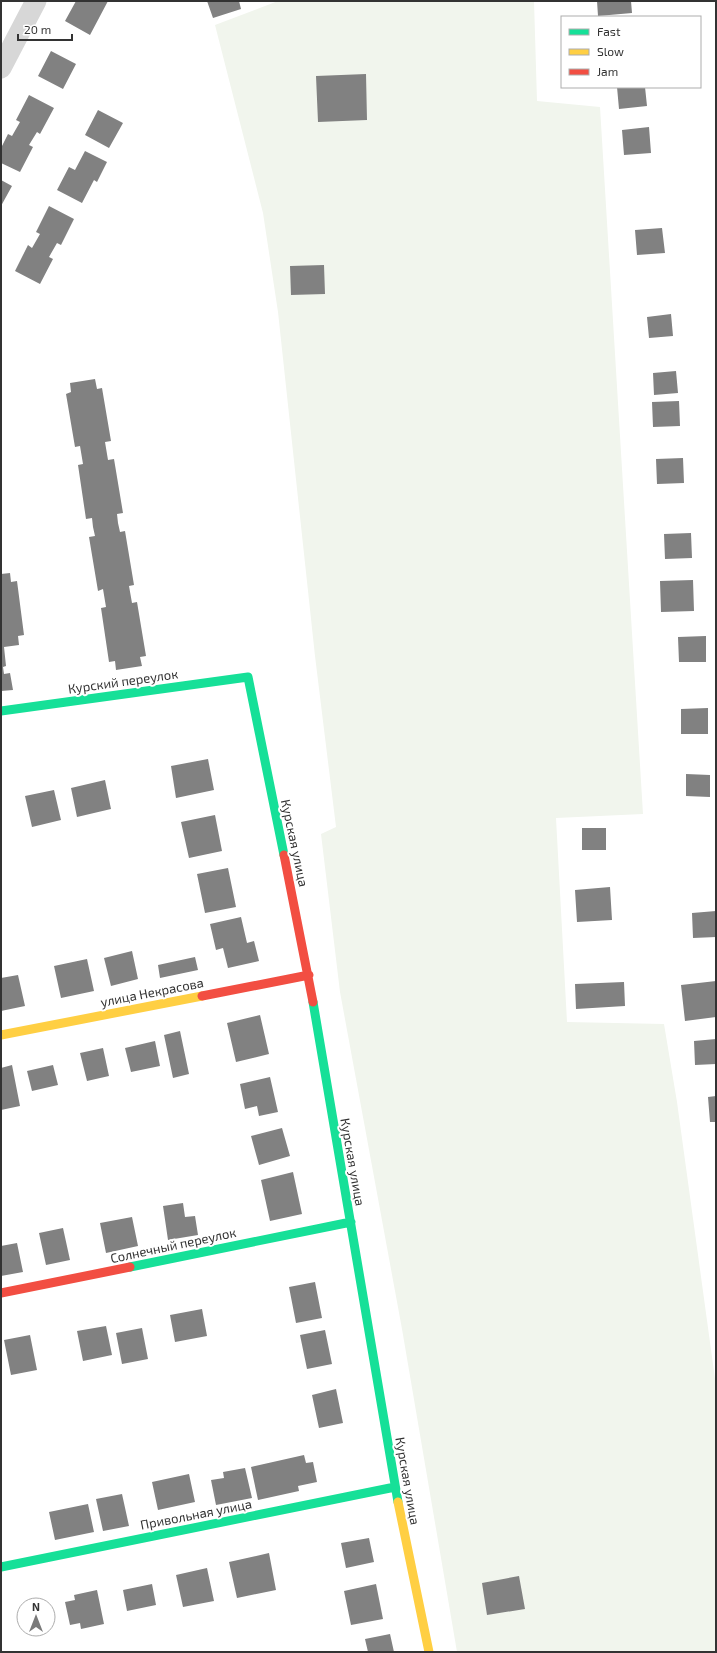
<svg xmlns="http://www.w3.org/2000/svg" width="717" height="1653" font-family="'Exo 2',sans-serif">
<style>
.green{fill:#f1f5ed}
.building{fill:#818181}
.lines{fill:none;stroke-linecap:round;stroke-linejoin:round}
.street{stroke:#d7d7d7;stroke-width:21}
.fast{stroke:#16e098;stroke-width:9}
.slow{stroke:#ffcf43;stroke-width:9}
.jam{stroke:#f24e42;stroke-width:9}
.labels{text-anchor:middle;stroke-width:4;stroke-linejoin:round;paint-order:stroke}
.street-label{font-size:13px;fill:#333;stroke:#fff}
</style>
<rect width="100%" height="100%" fill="#fff"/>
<path class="green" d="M 278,1 L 534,1 L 537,101 L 600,107 L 643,814 L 556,818 L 567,1022 L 664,1024 L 677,1102 L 716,1386 L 716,1652 L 457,1652 L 402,1329 L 340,992 L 321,834 L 336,827 L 315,656 L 278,312 L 263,213 L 215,25 Z"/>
<path class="building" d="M 76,1 L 108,1 L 90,35 L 65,21 Z
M 207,1 L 239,1 L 241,9 L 213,18 Z
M 597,1 L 631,1 L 632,13 L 598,16 Z
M 51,51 L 76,64 L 63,89 L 38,76 Z
M 366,74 L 367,120 L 318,122 L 316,76 Z
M 617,87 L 645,87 L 647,106 L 619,109 Z
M 29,95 L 54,108 L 40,134 L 37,132 L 29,145 L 33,147 L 20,172 L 1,163 L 1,148 L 8,134 L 12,136 L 20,122 L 16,120 Z
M 98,110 L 123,123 L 109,148 L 85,135 Z
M 649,127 L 651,153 L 624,155 L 622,130 Z
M 85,151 L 107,162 L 97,182 L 94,180 L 82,203 L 57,190 L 69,167 L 75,170 Z
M 1,180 L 12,186 L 1,206 Z
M 49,206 L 74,219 L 61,245 L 57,243 L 49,257 L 53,259 L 40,284 L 15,271 L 28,245 L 32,248 L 40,234 L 36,232 Z
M 662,228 L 665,253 L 637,255 L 635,230 Z
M 324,265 L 325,294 L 291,295 L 290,266 Z
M 671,314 L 673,336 L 649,338 L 647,317 Z
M 676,371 L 678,393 L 654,395 L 653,373 Z
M 95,379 L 97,389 L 102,388 L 111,441 L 105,442 L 108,460 L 114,459 L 123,513 L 117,514 L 118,523 L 120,532 L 125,531 L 134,585 L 129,586 L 132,603 L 137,602 L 146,656 L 140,657 L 142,666 L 116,670 L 115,661 L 109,662 L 101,608 L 106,607 L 103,589 L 98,591 L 89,537 L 95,536 L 93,527 L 92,518 L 86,519 L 78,465 L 83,464 L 80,446 L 75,447 L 66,394 L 71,392 L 70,383 Z
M 679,401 L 680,426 L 653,427 L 652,402 Z
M 683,458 L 684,483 L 657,484 L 656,459 Z
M 691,533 L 692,558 L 665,559 L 664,534 Z
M 10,573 L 11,582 L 17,581 L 24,635 L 18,636 L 19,645 L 4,647 L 6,666 L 3,667 L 4,674 L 10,673 L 13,690 L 1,691 L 1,574 Z
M 693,580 L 694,611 L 661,612 L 660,581 Z
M 706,636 L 706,662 L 679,662 L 678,637 Z
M 708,708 L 708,734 L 681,734 L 681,709 Z
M 208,759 L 214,790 L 176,798 L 171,766 Z
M 686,774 L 710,775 L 710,797 L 686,796 Z
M 105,780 L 111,809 L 77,817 L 71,788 Z
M 54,790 L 61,820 L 32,827 L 25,796 Z
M 215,815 L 222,851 L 189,858 L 181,822 Z
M 582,828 L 606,828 L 606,850 L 582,850 Z
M 228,868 L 236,907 L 205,913 L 197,874 Z
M 610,887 L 612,920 L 577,922 L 575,890 Z
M 716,911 L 716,937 L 693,938 L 692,913 Z
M 241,917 L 247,943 L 254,941 L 259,961 L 228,968 L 223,948 L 216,950 L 210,924 Z
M 132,951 L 138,979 L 111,986 L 104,958 Z
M 195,957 L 198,970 L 160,978 L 158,965 Z
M 87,959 L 94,991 L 61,998 L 54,966 Z
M 18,975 L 25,1006 L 1,1011 L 1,978 Z
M 716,981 L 716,1017 L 685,1021 L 681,985 Z
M 624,982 L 625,1006 L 576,1009 L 575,984 Z
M 260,1015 L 269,1054 L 236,1062 L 227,1023 Z
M 180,1031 L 189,1074 L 173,1078 L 164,1035 Z
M 716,1039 L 716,1064 L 695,1065 L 694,1041 Z
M 155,1041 L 160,1066 L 131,1072 L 125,1048 Z
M 103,1048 L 109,1076 L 87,1081 L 80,1053 Z
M 12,1065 L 20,1106 L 1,1110 L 1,1068 Z
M 53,1065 L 58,1085 L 32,1091 L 27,1071 Z
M 270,1077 L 278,1112 L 259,1116 L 257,1106 L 245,1109 L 240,1084 Z
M 716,1096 L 716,1122 L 710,1122 L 708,1097 Z
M 282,1128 L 290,1156 L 259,1165 L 251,1136 Z
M 293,1172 L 302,1214 L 270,1221 L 261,1180 Z
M 183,1203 L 185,1217 L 195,1216 L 198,1235 L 168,1240 L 163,1206 Z
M 132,1217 L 138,1246 L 106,1253 L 100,1223 Z
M 63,1228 L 70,1260 L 46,1265 L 39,1233 Z
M 17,1243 L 23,1272 L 1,1276 L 1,1246 Z
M 315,1282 L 322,1318 L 296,1323 L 289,1287 Z
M 202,1309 L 207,1336 L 175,1342 L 170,1315 Z
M 106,1326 L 112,1355 L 83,1361 L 77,1331 Z
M 142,1328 L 148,1359 L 122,1364 L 116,1333 Z
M 325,1330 L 332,1364 L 307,1369 L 300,1335 Z
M 30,1335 L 37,1370 L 11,1375 L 4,1340 Z
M 336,1389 L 343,1423 L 319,1428 L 312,1395 Z
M 304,1455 L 306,1463 L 313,1462 L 317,1482 L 298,1486 L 299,1491 L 258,1500 L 251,1467 Z
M 245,1468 L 252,1498 L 216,1505 L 211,1480 L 224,1478 L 223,1472 Z
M 189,1474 L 195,1502 L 158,1510 L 152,1482 Z
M 122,1494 L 129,1526 L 103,1531 L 96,1499 Z
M 88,1504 L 94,1532 L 55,1540 L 49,1512 Z
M 369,1538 L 374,1562 L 346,1568 L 341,1543 Z
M 269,1553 L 276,1590 L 237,1598 L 229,1562 Z
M 207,1568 L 214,1601 L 183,1607 L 176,1575 Z
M 519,1576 L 525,1609 L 487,1615 L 482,1583 Z
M 152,1584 L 156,1605 L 127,1611 L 123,1590 Z
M 376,1584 L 383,1619 L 351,1625 L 344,1591 Z
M 97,1590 L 104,1624 L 81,1629 L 80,1623 L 70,1625 L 65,1602 L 75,1600 L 74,1595 Z
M 390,1634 L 394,1652 L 368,1652 L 365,1639 Z"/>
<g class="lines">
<path class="street" d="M 1,68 L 36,1"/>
<path class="fast" d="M 1,711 L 248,677 L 284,855
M 313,1002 L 398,1502
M 130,1267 L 351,1222
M 1,1567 L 395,1487"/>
<path class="slow" d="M 1,1035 L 202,996
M 398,1502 L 429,1652"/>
<path class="jam" d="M 284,855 L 313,1002
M 202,996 L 309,975
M 1,1293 L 130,1267"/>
</g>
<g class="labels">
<g class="street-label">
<text transform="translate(123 681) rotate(-8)" y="5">Курский переулок</text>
<text transform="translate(295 843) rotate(78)" y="5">Курская улица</text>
<text transform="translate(152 992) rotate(-11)" y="5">улица Некрасова</text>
<text transform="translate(353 1162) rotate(80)" y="5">Курская улица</text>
<text transform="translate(173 1245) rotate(-12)" y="5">Солнечный переулок</text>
<text transform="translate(408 1481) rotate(80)" y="5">Курская улица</text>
<text transform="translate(196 1514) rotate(-11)" y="5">Привольная улица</text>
</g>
</g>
<rect width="717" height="1653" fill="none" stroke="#333333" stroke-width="4"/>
<rect x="561" y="16" width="140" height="72" fill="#ffffff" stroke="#adadad"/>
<rect x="569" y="29" width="20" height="6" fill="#16e098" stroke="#adadad"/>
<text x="597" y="36" font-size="12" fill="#333333">Fast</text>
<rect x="569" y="49" width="20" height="6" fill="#ffcf43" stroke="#adadad"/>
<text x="597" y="56" font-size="12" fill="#333333">Slow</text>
<rect x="569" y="69" width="20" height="6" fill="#f24e42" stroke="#adadad"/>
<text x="597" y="76" font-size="12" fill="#333333">Jam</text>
<g transform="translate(36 1617)"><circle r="19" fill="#ffffff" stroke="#adadad"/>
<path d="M0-3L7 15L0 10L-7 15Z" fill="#7a7a7a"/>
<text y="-6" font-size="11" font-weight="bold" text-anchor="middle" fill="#333333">N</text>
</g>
<path d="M18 34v6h54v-6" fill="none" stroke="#333333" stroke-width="2"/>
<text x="24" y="34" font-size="12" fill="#333333" stroke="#ffffff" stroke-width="3" paint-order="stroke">20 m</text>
</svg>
